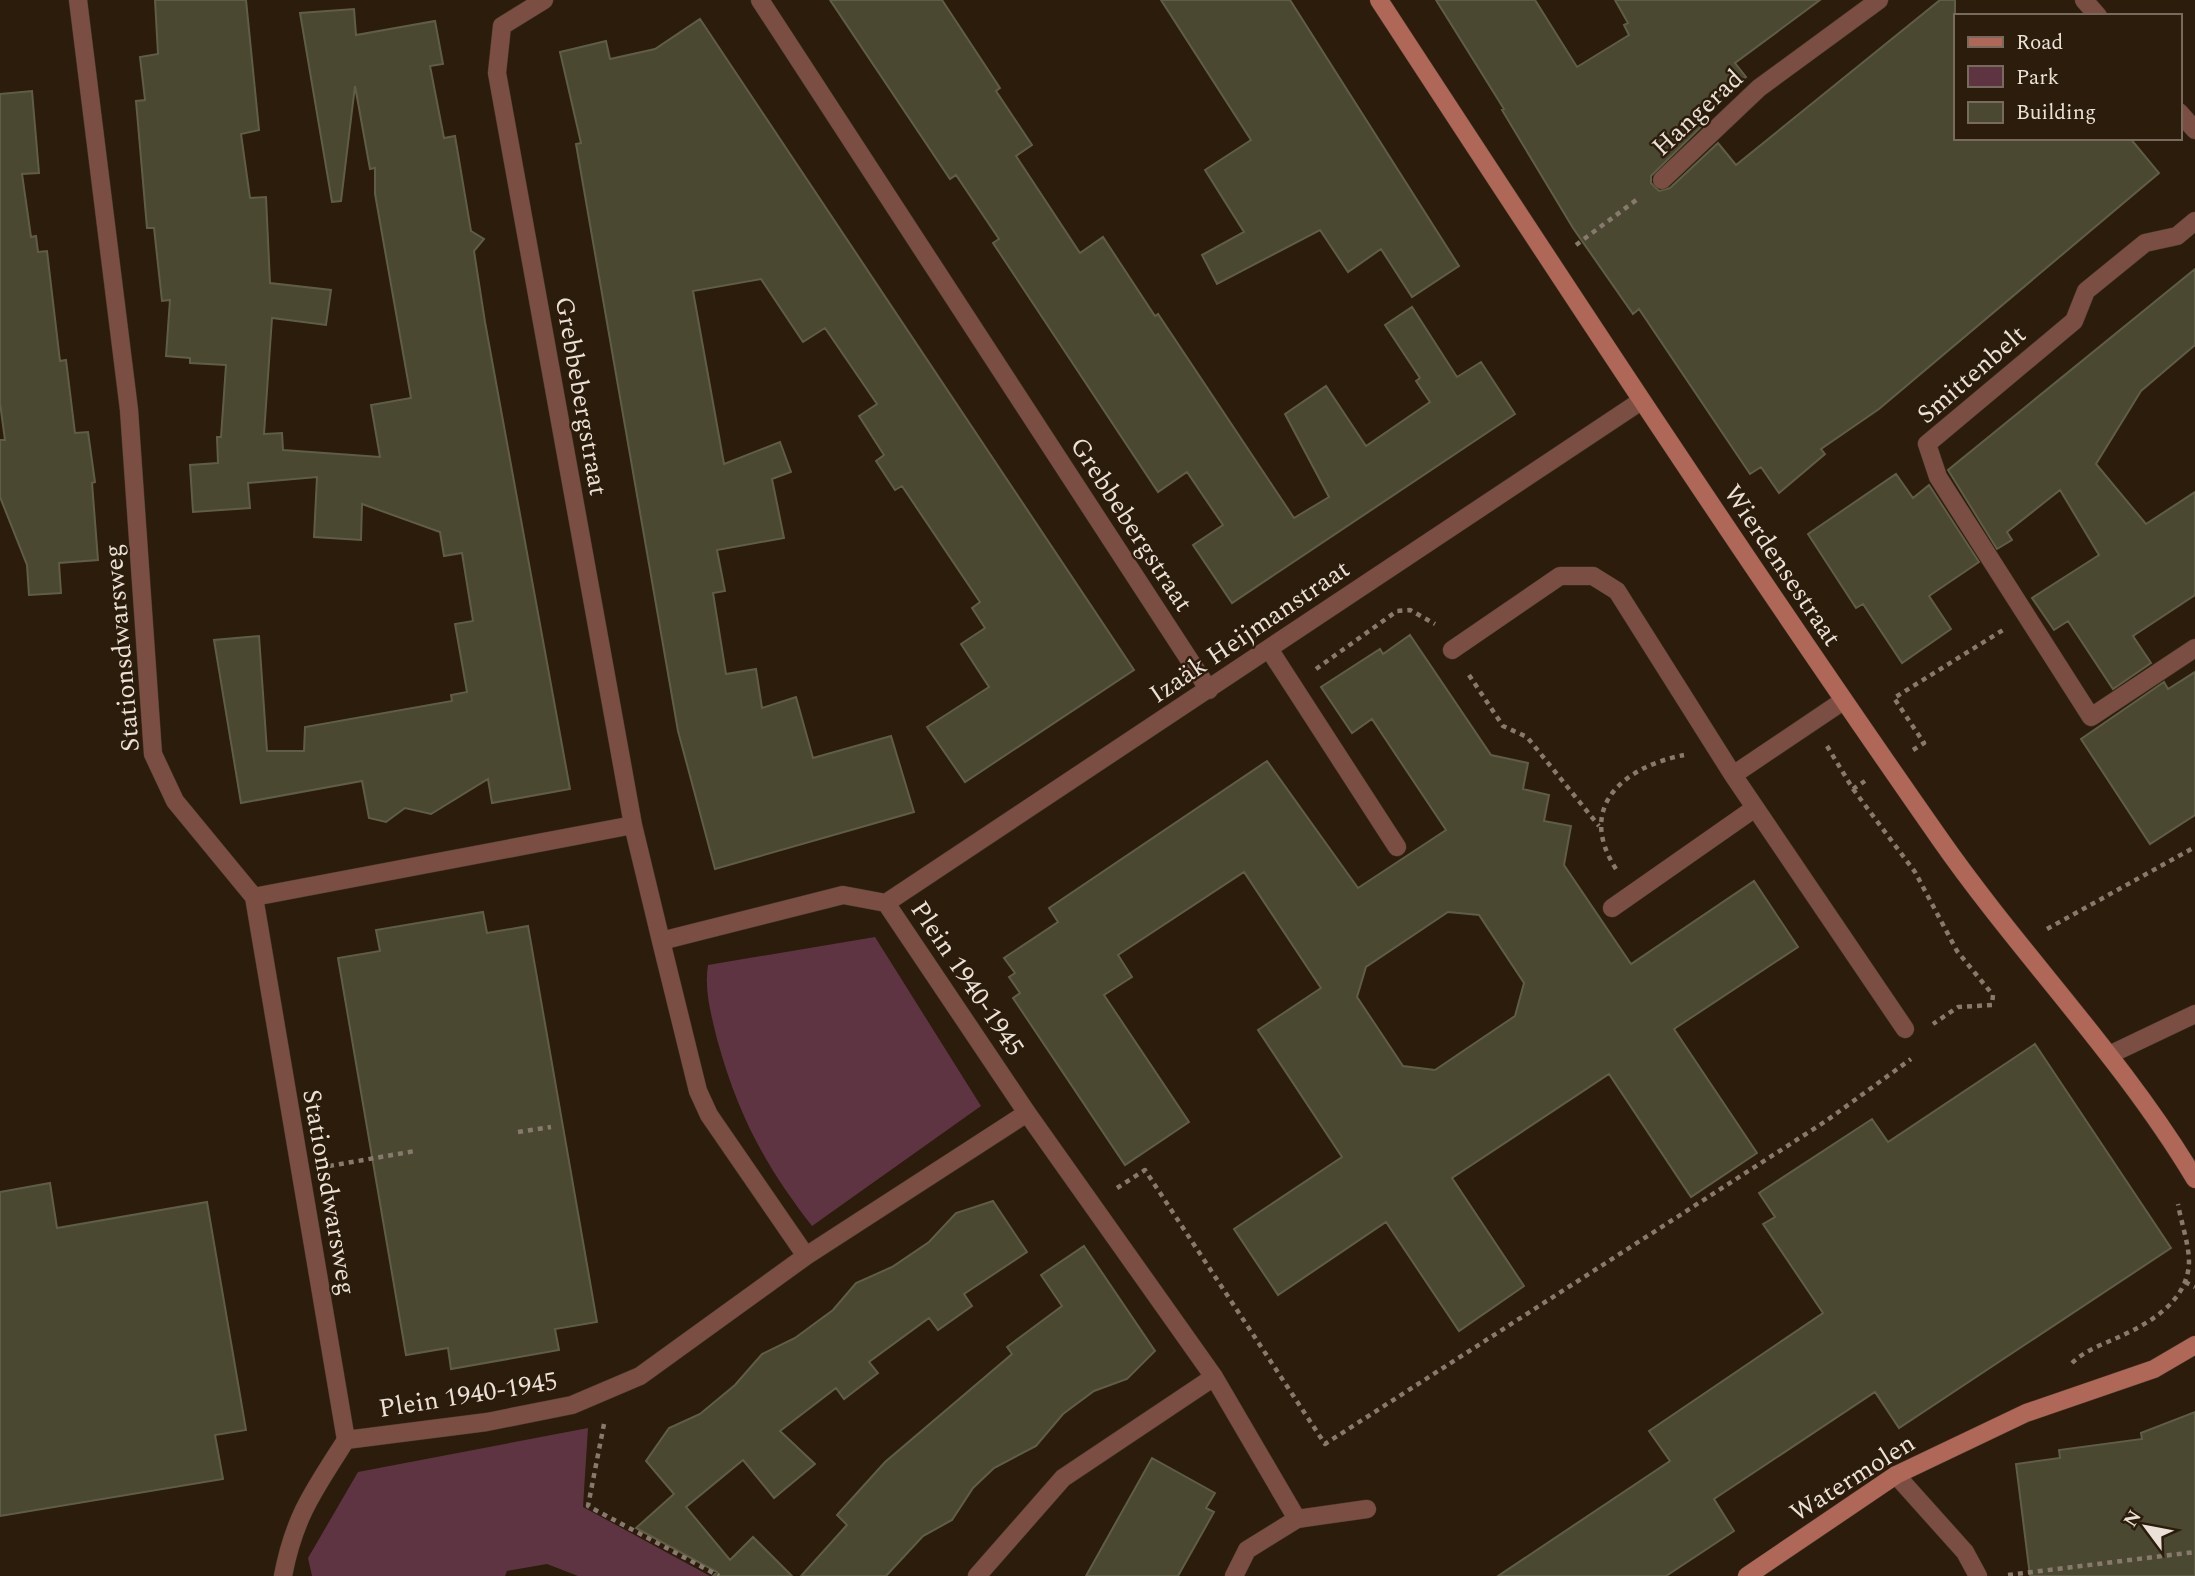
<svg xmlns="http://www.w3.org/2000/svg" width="2195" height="1576" font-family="Spectral,serif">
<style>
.green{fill:#5e3442}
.building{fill:#4b4831;stroke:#605d46;stroke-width:2;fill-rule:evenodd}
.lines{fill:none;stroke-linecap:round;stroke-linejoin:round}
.lane-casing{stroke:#463828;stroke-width:19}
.street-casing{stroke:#463828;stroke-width:19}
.secondary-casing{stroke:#463828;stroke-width:19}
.path{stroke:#877a6d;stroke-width:4.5;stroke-dasharray:5 5;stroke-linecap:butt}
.lane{stroke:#7b4e44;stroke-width:18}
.street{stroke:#7b4e44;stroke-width:18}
.secondary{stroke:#af6757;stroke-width:18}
.labels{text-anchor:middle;stroke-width:5;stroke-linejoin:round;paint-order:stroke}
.street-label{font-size:26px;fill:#ebe1d7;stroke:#2b1c0c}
</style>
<rect width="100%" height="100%" fill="#2b1c0c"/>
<path class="green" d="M 875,937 L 981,1106 L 812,1226 C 764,1164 738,1115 717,1039 C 711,1014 704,990 708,965 Z
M 588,1428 L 583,1507 L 710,1576 L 578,1576 L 547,1564 L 507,1571 L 505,1576 L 312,1576 L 308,1558 L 358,1472 Z"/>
<path class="building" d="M 155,0 L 246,0 L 259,130 L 241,134 L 250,198 L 266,197 L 270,283 L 331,290 L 326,325 L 272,318 L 264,434 L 282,433 L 283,450 L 380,457 L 371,405 L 411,398 L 375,194 L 375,168 L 370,169 L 355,86 L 341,201 L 332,202 L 300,13 L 354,9 L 356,35 L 435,21 L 443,64 L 430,66 L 444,138 L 455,136 L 471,231 L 484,239 L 474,251 L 485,322 L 570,789 L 492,803 L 488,779 L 431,814 L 405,808 L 386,822 L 369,818 L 362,781 L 241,803 L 214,640 L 259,636 L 267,751 L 304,751 L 305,727 L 452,701 L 451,695 L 467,692 L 455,624 L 473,621 L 462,553 L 444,556 L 440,532 L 362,504 L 361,540 L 314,537 L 317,477 L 248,483 L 250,508 L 193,512 L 190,465 L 218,463 L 217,437 L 221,437 L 226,365 L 190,363 L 190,358 L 166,356 L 170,300 L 162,301 L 154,228 L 147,228 L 136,101 L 145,100 L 140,57 L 158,54 Z
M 830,0 L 942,0 L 1000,88 L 996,91 L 1032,145 L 1016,156 L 1080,253 L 1103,237 L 1155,316 L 1158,314 L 1294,518 L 1329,497 L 1285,414 L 1326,386 L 1366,446 L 1430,402 L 1416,381 L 1420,378 L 1385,325 L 1412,307 L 1457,377 L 1481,362 L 1515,414 L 1232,603 L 1193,545 L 1223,525 L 1187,472 L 1158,492 L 993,243 L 999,239 L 956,175 L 950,179 Z
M 1161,0 L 1290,0 L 1459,266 L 1412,297 L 1381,249 L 1348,272 L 1320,230 L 1217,284 L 1202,255 L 1244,232 L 1205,170 L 1251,140 Z
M 1436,0 L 1535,0 L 1577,67 L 1629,35 L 1624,25 L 1628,23 L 1615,0 L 1820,0 L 1735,63 L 1746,77 L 1695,114 L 1703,125 L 1651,176 L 1651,183 L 1659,191 L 1670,188 L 1718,143 L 1736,165 L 1940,0 L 1955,0 L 1955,138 L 2130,138 L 2159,173 L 1879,409 L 1821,449 L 1825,454 L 1779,493 L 1761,467 L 1750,474 L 1639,309 L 1633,314 L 1573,228 L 1502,110 L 1504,109 Z
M 700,19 L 1134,670 L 965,782 L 927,727 L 989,687 L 961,644 L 985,628 L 972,608 L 980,602 L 902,486 L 895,490 L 876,461 L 884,455 L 859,416 L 877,404 L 825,328 L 803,342 L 761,279 L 693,291 L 724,464 L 780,442 L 791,472 L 772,479 L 784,538 L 717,550 L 725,591 L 713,593 L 726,674 L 756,669 L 762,708 L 796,697 L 813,758 L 891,736 L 914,812 L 715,869 L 678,731 L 576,144 L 581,143 L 560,52 L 606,41 L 610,59 L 655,49 Z
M 32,91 L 39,173 L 22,174 L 31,237 L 36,236 L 38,252 L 47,251 L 60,361 L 66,360 L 75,433 L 88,432 L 95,482 L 92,483 L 98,560 L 59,563 L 61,593 L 29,595 L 27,565 L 0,497 L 0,440 L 5,440 L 0,403 L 0,94 Z
M 2195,269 L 2195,345 L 2141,391 L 2096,464 L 2146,524 L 2195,492 L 2195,595 L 2133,636 L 2151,663 L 2113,689 L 2068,621 L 2054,630 L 2032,598 L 2099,555 L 2060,490 L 2007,532 L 2012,540 L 1997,549 L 1948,470 Z
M 1896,474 L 1913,498 L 1929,485 L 1979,562 L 1929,596 L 1951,629 L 1902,663 L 1863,604 L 1856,608 L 1808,534 Z
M 1410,635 L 1491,755 L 1528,763 L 1523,789 L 1549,795 L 1544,821 L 1571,826 L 1564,865 L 1631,964 L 1754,881 L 1798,947 L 1674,1029 L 1757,1153 L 1691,1197 L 1609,1074 L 1452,1178 L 1524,1286 L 1459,1331 L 1386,1222 L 1278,1295 L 1234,1229 L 1342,1157 L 1258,1030 L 1321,988 L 1244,872 L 1118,955 L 1132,977 L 1104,995 L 1189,1122 L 1125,1165 L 1013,998 L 1020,993 L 1009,977 L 1015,973 L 1004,958 L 1058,922 L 1049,908 L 1267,761 L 1358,888 L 1446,830 L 1372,719 L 1352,733 L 1321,687 L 1380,649 L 1383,654 ZM 1448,912 L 1479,915 L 1524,983 L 1515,1016 L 1435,1070 L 1403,1066 L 1357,997 L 1366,967 Z
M 2195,672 L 2195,815 L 2150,844 L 2081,739 L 2164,682 L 2168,689 Z
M 483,912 L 487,933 L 528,926 L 597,1322 L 555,1329 L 559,1350 L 451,1369 L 448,1348 L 406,1355 L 338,958 L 380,951 L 376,930 Z
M 2035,1044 L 2171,1248 L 1899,1428 L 1875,1392 L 1714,1499 L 1734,1531 L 1666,1576 L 1498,1576 L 1670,1461 L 1649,1431 L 1823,1313 L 1763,1224 L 1775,1217 L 1759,1193 L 1872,1119 L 1888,1142 Z
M 50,1183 L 57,1228 L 207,1202 L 246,1430 L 215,1435 L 223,1479 L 0,1516 L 0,1192 Z
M 993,1201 L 1027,1252 L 964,1294 L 972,1306 L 938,1330 L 929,1318 L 869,1362 L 878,1373 L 844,1399 L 836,1388 L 780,1431 L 815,1464 L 774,1498 L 743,1460 L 686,1507 L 730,1560 L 753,1537 L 792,1576 L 713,1576 L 717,1572 L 636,1528 L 674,1494 L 646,1461 L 669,1428 L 700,1414 L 735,1385 L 762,1354 L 795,1338 L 833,1310 L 856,1283 L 892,1267 L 929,1242 L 956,1213 Z
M 1084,1246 L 1155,1351 L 1127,1379 L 1094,1391 L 1063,1414 L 1036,1446 L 994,1468 L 973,1488 L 952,1520 L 923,1536 L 886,1576 L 801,1576 L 847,1525 L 837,1515 L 885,1462 L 1012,1354 L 1007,1347 L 1062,1306 L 1041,1275 Z
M 2195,1412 L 2195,1576 L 2030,1576 L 2016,1464 L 2060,1458 L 2059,1450 L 2142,1439 L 2141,1433 Z
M 1152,1458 L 1215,1493 L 1206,1508 L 1214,1512 L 1178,1576 L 1086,1576 Z"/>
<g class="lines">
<g class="lane-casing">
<path id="lane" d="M 1269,649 L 1397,847
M 1612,908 L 1755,808"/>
</g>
<g class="street-casing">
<path id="street" d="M 78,0 L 129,410 L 153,754 L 175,801 L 254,897 L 346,1440 C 314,1490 294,1517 283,1576
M 544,0 L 502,26 L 497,73 L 633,825 L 661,941
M 760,0 L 1209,690
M 2084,0 L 2098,16
M 2179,112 L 2195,130
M 1662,180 L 1759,88 L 1879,0
M 2195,221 L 2177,236 L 2145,243 L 2086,291 L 2074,321 L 1927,444 L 1938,477 L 2091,717 L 2195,648
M 1452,650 L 1560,576 L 1593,576 L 1617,591 L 1733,775 L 1905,1029
M 1733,775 L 1843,701
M 254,897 L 633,825
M 886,903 L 1641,401
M 2109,1055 L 2195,1014
M 806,1256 L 709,1115 L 698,1091 L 661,941 L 843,895 L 886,903 L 1027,1113 L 1214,1377 L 1297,1519
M 346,1440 L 487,1422 L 572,1405 L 640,1376 L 806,1256 L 1027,1113
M 1896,1475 L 1965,1552 L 1978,1576
M 977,1576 L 1063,1478 L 1214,1377
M 1234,1576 L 1247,1550 L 1297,1519 L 1367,1509"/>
</g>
<g class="secondary-casing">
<path id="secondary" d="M 1379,0 C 1563,282 1747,563 1940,839 C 2021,955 2122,1057 2195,1179
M 1747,1576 L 1896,1475 L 2026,1413 L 2154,1369 L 2195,1345"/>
</g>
<path class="path" d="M 1576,245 L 1639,198
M 1316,669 L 1397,611 L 1410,610 L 1435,624
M 1469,675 L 1503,726 L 1527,737 L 1599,826
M 1827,746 L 1853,789 L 1865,781
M 1913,750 L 1924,743 L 1894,698 L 2003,630
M 1853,789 L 1915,872 L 1957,951 L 1993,995 L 1992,1005 L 1958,1007 L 1933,1024
M 1616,869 C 1576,807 1623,767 1684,755
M 2047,929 L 2195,847
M 518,1132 L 551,1127
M 329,1166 L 415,1151
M 1117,1188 L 1145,1170 L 1325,1444 L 1826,1121 L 1911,1059
M 2185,1282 L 2195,1287
M 2072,1363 C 2084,1351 2103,1344 2119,1337 C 2150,1323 2188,1301 2189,1262 C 2189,1244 2181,1222 2178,1204
M 604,1424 L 588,1506 L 719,1576
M 2008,1575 L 2195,1552"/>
<use href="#lane" class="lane"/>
<use href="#street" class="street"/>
<use href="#secondary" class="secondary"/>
</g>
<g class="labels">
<g class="street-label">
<text transform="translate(1697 112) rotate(-43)" y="9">Hangerad</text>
<text transform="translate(1971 374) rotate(-41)" y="9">Smittenbelt</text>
<text transform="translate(582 396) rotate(80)" y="9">Grebbebergstraat</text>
<text transform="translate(1132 524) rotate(57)" y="9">Grebbebergstraat</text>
<text transform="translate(1783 565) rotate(56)" y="9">Wierdensestraat</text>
<text transform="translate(1249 631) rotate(-34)" y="9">Izaäk Heijmanstraat</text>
<text transform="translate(121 648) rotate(-95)" y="9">Stationsdwarsweg</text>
<text transform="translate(968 978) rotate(56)" y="9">Plein 1940-1945</text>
<text transform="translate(330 1192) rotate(80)" y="9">Stationsdwarsweg</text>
<text transform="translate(468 1394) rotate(-9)" y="9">Plein 1940-1945</text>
<text transform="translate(1852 1477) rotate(-32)" y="9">Watermolen</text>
</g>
</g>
<rect x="1954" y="14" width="228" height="126" fill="#2b1c0c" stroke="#786b5d" stroke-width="2"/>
<rect x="1968" y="37" width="35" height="10" fill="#af6757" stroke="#786b5d" stroke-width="2"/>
<text x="2016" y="49" font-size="21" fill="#ebe1d7">Road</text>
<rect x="1968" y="66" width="35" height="21" fill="#5e3442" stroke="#786b5d" stroke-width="2"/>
<text x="2016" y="84" font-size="21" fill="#ebe1d7">Park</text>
<rect x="1968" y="102" width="35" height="21" fill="#4b4831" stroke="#786b5d" stroke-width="2"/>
<text x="2016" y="119" font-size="21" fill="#ebe1d7">Building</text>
<g transform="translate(2146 1527) rotate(302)" stroke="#2b1c0c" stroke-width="5" paint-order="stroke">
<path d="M0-5L12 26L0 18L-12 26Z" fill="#ebe1d7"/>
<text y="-10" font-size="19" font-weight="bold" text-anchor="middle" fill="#ebe1d7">N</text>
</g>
</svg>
